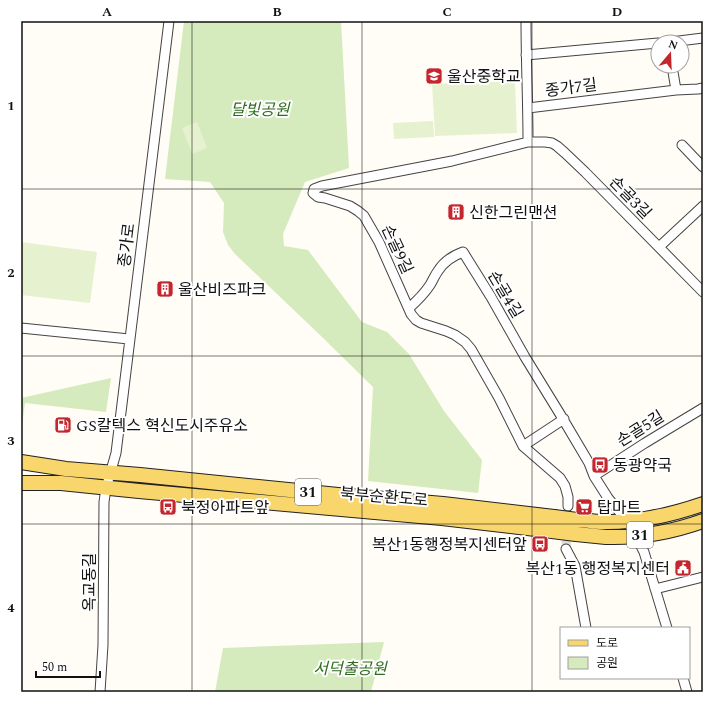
<svg xmlns="http://www.w3.org/2000/svg" width="724" height="713" font-family="Spectral,'Noto Sans KR',serif">
<style>
.green{fill:#d5ebbd}
.pitch{fill:#e6f2cf}
.lines{fill:none;stroke-linecap:round;stroke-linejoin:round}
.street-tunnel{stroke:#dbdad3;stroke-width:9;stroke-dasharray:9 4.5;stroke-linecap:butt}
.street-casing{stroke:#444;stroke-width:11}
.primary-casing{stroke:#222;stroke-width:16}
.street{stroke:#fff;stroke-width:9}
.primary{stroke:#f9d66b;stroke-width:14}
.primary-bridge-casing{stroke:#222;stroke-width:16;stroke-linecap:butt}
.primary-bridge{stroke:#f9d66b;stroke-width:14}
.grid{fill:none;stroke:#111;stroke-width:1;stroke-opacity:0.55}
.labels{text-anchor:middle;stroke-width:4;stroke-linejoin:round;paint-order:stroke}
.shield{fill:#fff;stroke:#585858;stroke-width:1}
.shield-label{font-size:15px;font-weight:bold;fill:#111}
.poi-label{font-size:16px;fill:#111;stroke:#fff;text-anchor:start}
.street-label{font-size:16px;fill:#111;stroke:#fff}
.park-label{font-size:16px;font-style:italic;fill:#2f6b1f;stroke:#fff}
.neatline{fill:none;stroke:#111;stroke-width:1.5}
.grid-label{font-size:13px;text-anchor:middle;font-weight:bold;fill:#111}
</style>
<rect width="100%" height="100%" fill="#fffdf5"/>
<path class="green" d="M 184,21 L 341,21 L 349,168 L 305,182 L 283,234 L 284,246 L 308,250 L 362,322 L 387,332 L 409,354 L 444,411 L 482,460 L 478,493 L 368,481 L 373,387 L 321,336 L 235,254 L 228,245 L 223,232 L 224,203 L 210,182 L 165,179 Z
M 111,378 L 106,412 L 25,403 L 21,433 L 21,398 Z
M 384,642 L 371,692 L 215,692 L 223,648 Z"/>
<path class="pitch" d="M 515,81 L 517,133 L 435,136 L 432,84 Z
M 433,121 L 434,137 L 394,139 L 393,123 Z
M 197,122 L 207,148 L 192,154 L 182,128 Z
M 21,242 L 97,252 L 90,303 L 21,295 Z"/>
<g class="lines">
<path class="street-tunnel" d="M 566,549 L 568,506"/>
<g class="street-casing">
<path id="street" d="M 526,21 C 526,61 528,102 528,142
M 671,42 L 703,38
M 526,55 L 658,43
M 672,66 L 676,90
M 528,108 L 676,90 L 698,89 L 703,88
M 682,145 L 703,167
M 659,247 L 703,206
M 409,308 C 417,301 424,294 430,285 C 433,280 435,275 438,271 C 444,261 452,256 463,252 L 491,297 L 525,357 L 560,414 L 589,463 L 594,476 L 608,498 L 627,521 L 636,536 L 644,552 L 667,628
M 21,328 L 129,339
M 523,446 L 564,419
M 594,476 L 645,443 L 703,408
M 568,506 L 568,497 L 565,486 L 560,478 L 523,446 L 499,398 L 471,349 L 465,342 L 455,335 L 446,331 L 421,323 L 416,320 L 411,314 L 379,242 L 364,216 L 358,211 L 350,206 L 325,198 L 318,197 L 313,193 L 314,189 L 322,186 L 452,161 L 528,142 L 545,142 L 552,143 L 557,146 L 565,153 L 585,172 L 703,292
M 566,549 L 575,566 L 586,628
M 655,589 L 703,577
M 683,678 L 687,692
M 100,692 L 103,645 L 104,502 L 106,488 L 116,453 L 169,21"/>
</g>
<g class="primary-casing">
<path id="primary" d="M 21,462 L 66,469 L 140,475 L 338,495 L 443,504 L 554,517
M 21,483 L 61,483 L 139,491 L 442,518 L 552,531
M 577,520 C 586,520 594,522 602,522 C 636,523 671,515 703,504
M 576,534 C 586,535 596,536 606,537 C 639,538 672,532 703,521"/>
</g>
<use href="#street" class="street"/>
<use href="#primary" class="primary"/>
<g class="primary-bridge-casing">
<path id="primary-bridge" d="M 554,517 L 577,520
M 552,531 L 576,534"/>
</g>
<use href="#primary-bridge" class="primary-bridge"/>
</g>
<path class="grid" d="M 192,21 L 192,692M 362,21 L 362,692M 532,21 L 532,692M 21,189 L 703,189M 21,356 L 703,356M 21,524 L 703,524"/>
<defs>
<g id="school-square" transform="scale(0.9)"><rect x="-9" y="-9" width="18" height="18" rx="4" fill="#c4262e" stroke="#fff"/><path d="M0-5L7-2L0 1L-7-2ZM-4 1L0 2.5L4 1V4Q0 6-4 4Z" fill="#fff"/></g>
<g id="building-square" transform="scale(0.9)"><rect x="-9" y="-9" width="18" height="18" rx="4" fill="#c4262e" stroke="#fff"/><path d="M-4-6H4V6H1V3H-1V6H-4ZM-2.5-4.3h1.7v1.8h-1.7ZM.8-4.3h1.7v1.8H.8ZM-2.5-1h1.7V.8h-1.7ZM.8-1h1.7V.8H.8Z" fill="#fff"/></g>
<g id="fuel-square" transform="scale(0.9)"><rect x="-9" y="-9" width="18" height="18" rx="4" fill="#c4262e" stroke="#fff"/><path d="M-5.5-6h7V0h2V4h1.3V-2.5L3-4.5l.8-.8L6-3V5H2.5V1h-1V6h-7ZM-4.2-4.7v3.2H.2V-4.7Z" fill="#fff"/></g>
<g id="bus-square" transform="scale(0.9)"><rect x="-9" y="-9" width="18" height="18" rx="4" fill="#c4262e" stroke="#fff"/><path d="M-5-6H5V4H4V6H2V4H-2V6H-4V4H-5ZM-3.5-4V0h7V-4ZM-3.5 1.2v1.5H-2V1.2ZM2 1.2v1.5H3.5V1.2Z" fill="#fff"/></g>
<g id="supermarket-square" transform="scale(0.9)"><rect x="-9" y="-9" width="18" height="18" rx="4" fill="#c4262e" stroke="#fff"/><path d="M-6-5.5h2.5l.6 2H6L4.5 2H-2.5L-4.4-4H-6ZM-1.5 3.2a1.3 1.3 0 1 0 .1 0ZM3 3.2a1.3 1.3 0 1 0 .1 0Z" fill="#fff"/></g>
<g id="civic-square" transform="scale(0.9)"><rect x="-9" y="-9" width="18" height="18" rx="4" fill="#c4262e" stroke="#fff"/><path d="M-.6-6.5H3V-4.5H.6V-3L4-1V1h2V6H-6V1h2V-1L-.6-3ZM-1.2 2.5V6h2.4V2.5Z" fill="#fff"/></g>
</defs>
<g fill-rule="evenodd">
<use href="#school-square" x="434" y="76"/>
<use href="#building-square" x="456" y="212"/>
<use href="#building-square" x="165" y="289"/>
<use href="#fuel-square" x="63" y="425"/>
<use href="#bus-square" x="600" y="465"/>
<use href="#bus-square" x="168" y="507"/>
<use href="#supermarket-square" x="584" y="507"/>
<use href="#bus-square" x="540" y="544"/>
<use href="#civic-square" x="683" y="568"/>
</g>
<g class="labels">
<g class="shield">
<rect x="295" y="479" width="26" height="26" rx="3"/>
<rect x="627" y="522" width="26" height="26" rx="3"/>
</g>
<g class="shield-label">
<text x="308" y="497">31</text>
<text x="640" y="540">31</text>
</g>
<g class="poi-label">
<text x="447" y="82">울산중학교</text>
<text x="469" y="218">신한그린맨션</text>
<text x="178" y="295">울산비즈파크</text>
<text x="76" y="431">GS칼텍스 혁신도시주유소</text>
<text x="613" y="471">동광약국</text>
<text x="181" y="513">북정아파트앞</text>
<text x="597" y="513">탑마트</text>
<text x="527" y="550" text-anchor="end">복산1동행정복지센터앞</text>
<text x="670" y="574" text-anchor="end">복산1동 행정복지센터</text>
</g>
<g class="street-label">
<text transform="translate(571 87) rotate(-7)" y="6">종가7길</text>
<text transform="translate(631 197) rotate(46)" y="6">손골3길</text>
<text transform="translate(126 245) rotate(-83)" y="6">종가로</text>
<text transform="translate(398 249) rotate(65)" y="6">손골9길</text>
<text transform="translate(506 294) rotate(59)" y="6">손골4길</text>
<text transform="translate(640 428) rotate(-32)" y="6">손골5길</text>
<text transform="translate(384 496) rotate(5)" y="6">북부순환도로</text>
<text transform="translate(89 582) rotate(-90)" y="6">옥교동길</text>
</g>
<g class="park-label">
<text x="260" y="115">달빛공원</text>
<text x="350" y="674">서덕출공원</text>
</g>
</g>
<rect width="724" height="713" fill="none" stroke="#ffffff" stroke-width="44"/>
<rect x="560" y="627" width="130" height="52" fill="#ffffff" stroke="#a0a0a0"/>
<rect x="568" y="640" width="20" height="6" fill="#f9d66b" stroke="#a0a0a0"/>
<text x="596" y="647" font-size="12" fill="#111111">도로</text>
<rect x="568" y="657" width="20" height="12" fill="#d5ebbd" stroke="#a0a0a0"/>
<text x="596" y="667" font-size="12" fill="#111111">공원</text>
<g transform="translate(670 54) rotate(19)"><circle r="19" fill="#ffffff" stroke="#a0a0a0"/>
<path d="M0-3L7 15L0 10L-7 15Z" fill="#c4262e"/>
<text y="-6" font-size="11" font-weight="bold" text-anchor="middle" fill="#111111">N</text>
</g>
<path d="M36 671v6h64v-6" fill="none" stroke="#111111" stroke-width="2"/>
<text x="42" y="671" font-size="12" fill="#111111" stroke="#ffffff" stroke-width="3" paint-order="stroke">50 m</text>
<rect x="22" y="22" width="680" height="669" class="neatline"/>
<g class="grid-label">
<text x="107" y="16">A</text>
<text x="277" y="16">B</text>
<text x="447" y="16">C</text>
<text x="617" y="16">D</text>
<text x="11" y="110">1</text>
<text x="11" y="277">2</text>
<text x="11" y="445">3</text>
<text x="11" y="612">4</text>
</g>
</svg>
